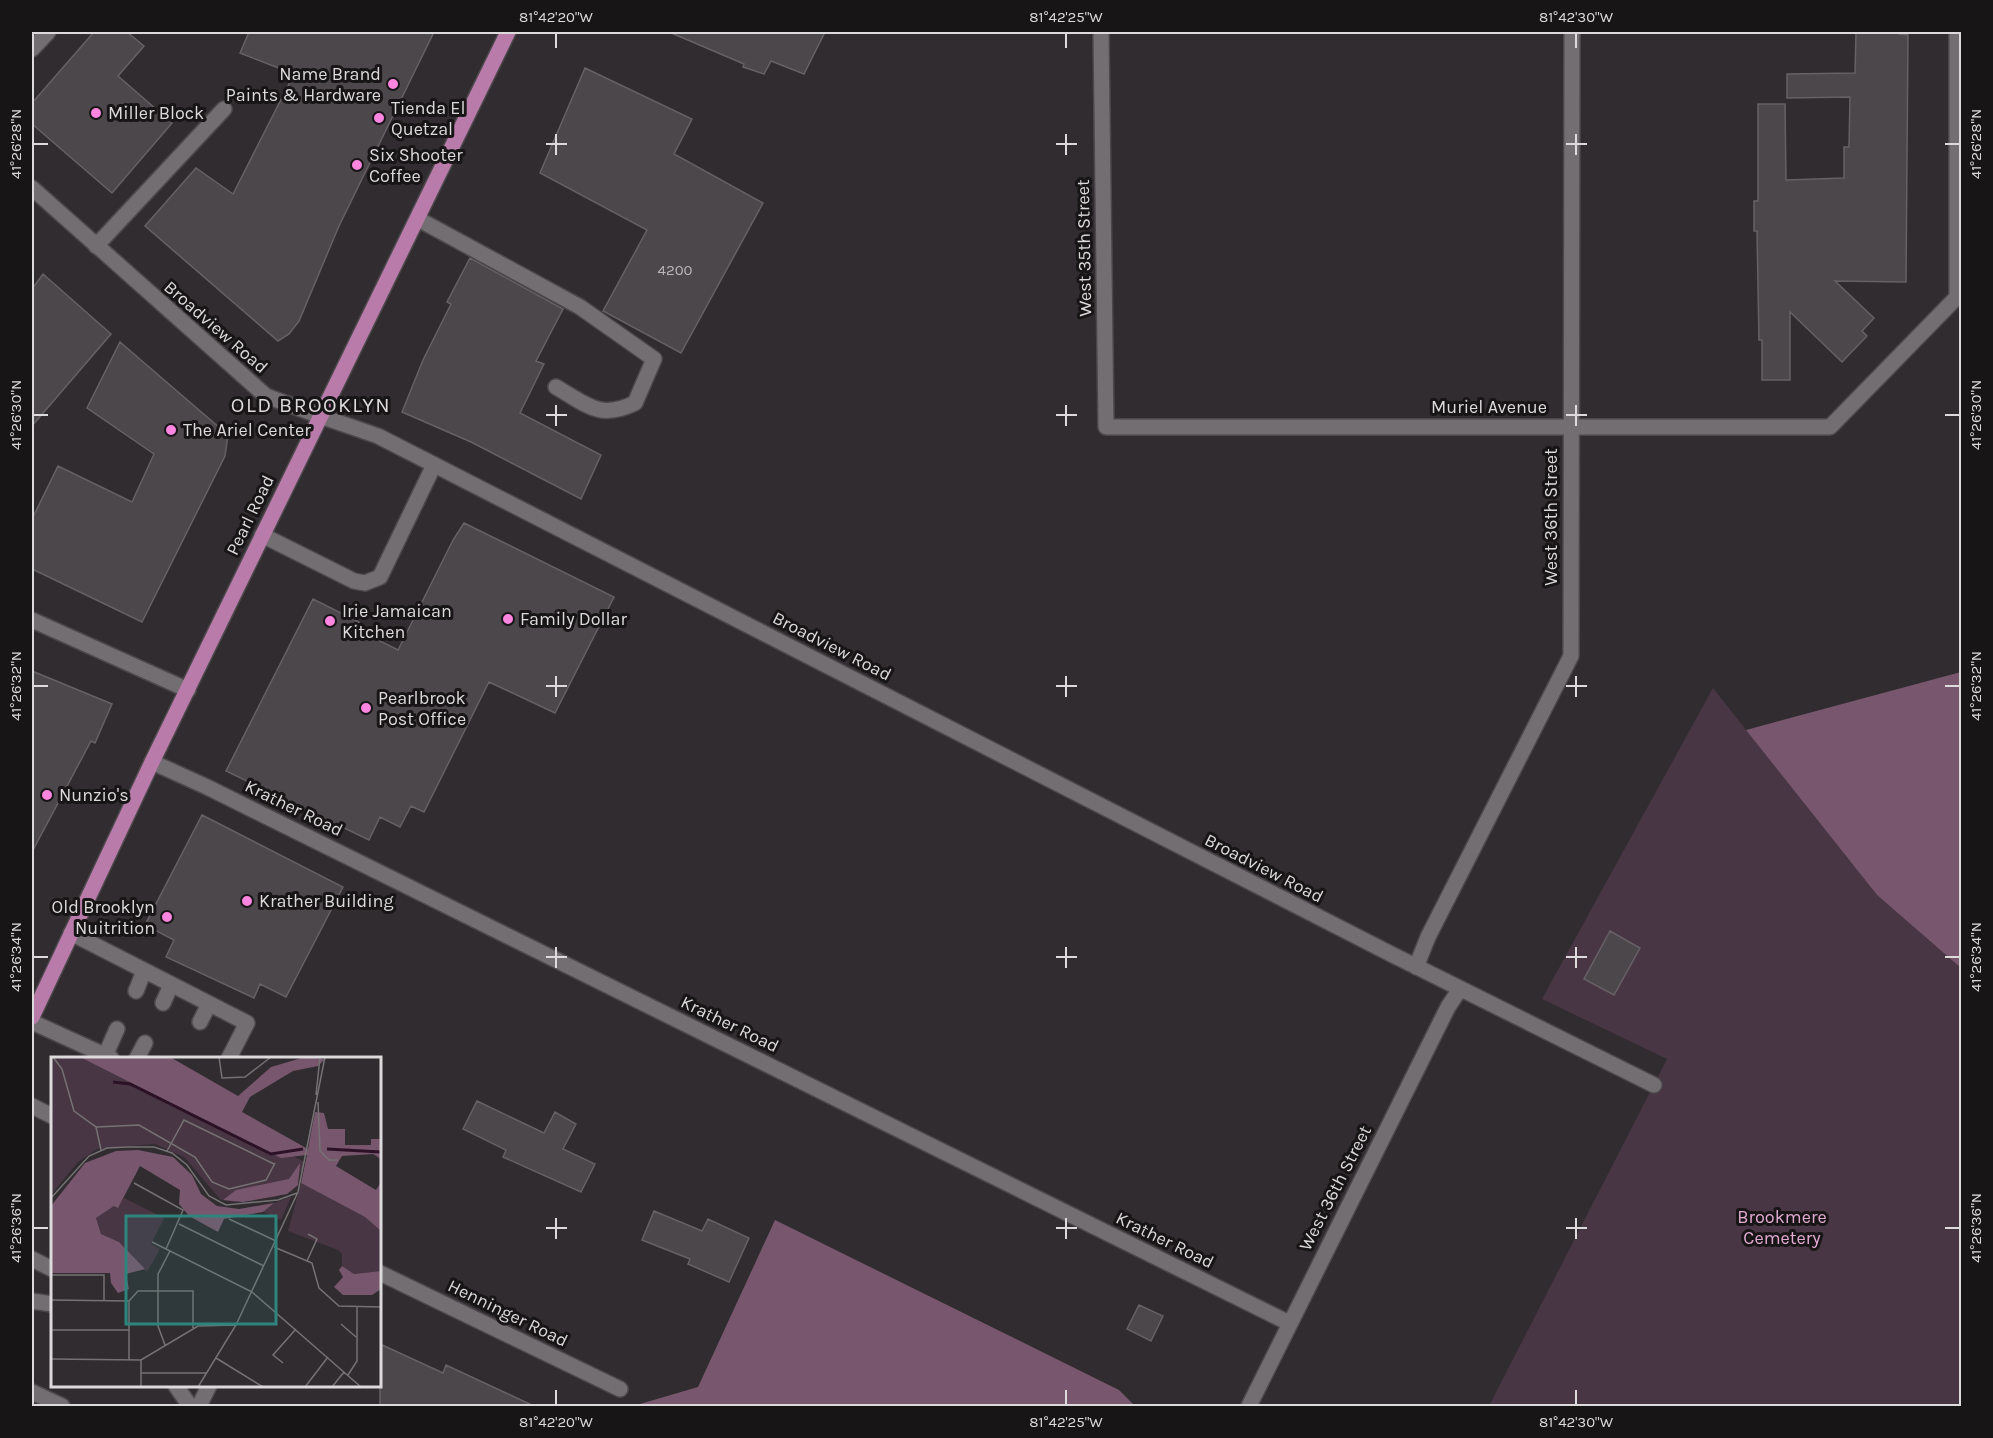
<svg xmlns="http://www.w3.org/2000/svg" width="1993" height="1438" font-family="Karla,sans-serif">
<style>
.green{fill:#493644}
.forest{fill:#78576e}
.building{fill:#4c474b;stroke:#676165;stroke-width:1.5}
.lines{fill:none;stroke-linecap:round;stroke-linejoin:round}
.lane-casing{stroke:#4b474a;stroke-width:18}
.street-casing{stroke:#4b474a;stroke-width:18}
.secondary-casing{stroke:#4b474a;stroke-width:18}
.primary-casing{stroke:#4b474a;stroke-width:18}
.lane{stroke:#736e72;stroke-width:15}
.street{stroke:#736e72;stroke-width:15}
.secondary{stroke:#736e72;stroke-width:15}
.primary{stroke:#b97baa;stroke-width:15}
.ticks{fill:none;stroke:#dddadc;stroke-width:2}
.poi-dot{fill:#fe86e1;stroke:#171516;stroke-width:2}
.labels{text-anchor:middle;stroke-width:6;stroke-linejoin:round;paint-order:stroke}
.number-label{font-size:15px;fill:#b9b5b8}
.poi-label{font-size:18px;fill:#dddadc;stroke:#171516;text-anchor:start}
.street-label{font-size:18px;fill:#dddadc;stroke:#171516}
.park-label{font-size:18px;fill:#e3aad3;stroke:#171516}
.quarter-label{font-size:21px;letter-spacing:1.5px;fill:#dddadc;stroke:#171516}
.inset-river{fill:none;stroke:#2d1227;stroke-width:3}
.inset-road{fill:none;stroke:#757274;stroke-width:1.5}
.view{fill:#2e857e;fill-opacity:0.15;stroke:#2e857e;stroke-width:3}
.inset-edge{fill:none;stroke:#dddadc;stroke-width:3}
.neatline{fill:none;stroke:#dddadc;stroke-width:2}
.ticks-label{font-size:15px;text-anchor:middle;fill:#dddadc}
</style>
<rect width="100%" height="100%" fill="#302c2f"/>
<path class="green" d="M 1713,688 L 1877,895 L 1961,968 L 1961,1406 L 1494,1406 L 1490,1404 L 1667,1059 L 1542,999 Z"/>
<path class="forest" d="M 1961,672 L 1962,672 L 1961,968 L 1877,895 L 1746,730 Z
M 775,1220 L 1119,1390 L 1135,1406 L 633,1406 L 698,1387 Z"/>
<path class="building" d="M 94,32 L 127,32 L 144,46 L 118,76 L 172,123 L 112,193 L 32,124 L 32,103 Z
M 249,32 L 434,32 L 339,226 L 299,321 L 289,334 L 278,341 L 145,226 L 196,168 L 233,194 L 294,74 L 240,53 Z
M 669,32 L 825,32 L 804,74 L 771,61 L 764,74 L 743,67 L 744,64 Z
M 1856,32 L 1899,32 L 1899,34 L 1908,35 L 1906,282 L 1835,281 L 1874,318 L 1862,331 L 1867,336 L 1842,362 L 1790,312 L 1790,380 L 1762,380 L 1762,340 L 1759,340 L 1757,231 L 1754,231 L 1754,201 L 1758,201 L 1758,104 L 1785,104 L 1786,180 L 1844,178 L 1844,147 L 1849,147 L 1850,97 L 1787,98 L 1787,74 L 1855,73 Z
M 585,68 L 692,119 L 674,154 L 763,203 L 681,353 L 603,311 L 647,230 L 540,173 Z
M 470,258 L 563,309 L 536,361 L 544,364 L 520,413 L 601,455 L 581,499 L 471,442 L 402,412 L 423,360 L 451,304 L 447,302 Z
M 43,274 L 111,334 L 32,426 L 32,289 Z
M 120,342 L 228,435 L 225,456 L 142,622 L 32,569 L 32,519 L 58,466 L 132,502 L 154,454 L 87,408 Z
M 464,523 L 614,597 L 555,713 L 489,682 L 424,812 L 411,806 L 400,827 L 380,817 L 369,840 L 226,771 L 313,599 L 359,622 L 356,629 L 398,650 L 453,540 Z
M 32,671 L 112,704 L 95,743 L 91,741 L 32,852 Z
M 202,815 L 343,887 L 286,997 L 260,984 L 254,998 L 166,957 L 174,940 L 145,925 Z
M 1610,931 L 1640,948 L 1614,995 L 1584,979 Z
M 477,1101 L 544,1133 L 555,1112 L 576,1124 L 563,1149 L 595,1164 L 581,1192 L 503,1157 L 506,1150 L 463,1129 Z
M 654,1211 L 702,1231 L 708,1219 L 749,1238 L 729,1282 L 688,1264 L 690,1259 L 642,1240 Z
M 1139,1305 L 1163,1316 L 1151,1341 L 1127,1329 Z
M 380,1344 L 443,1373 L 446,1365 L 536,1407 L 380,1407 Z"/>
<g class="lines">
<g class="lane-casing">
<path id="lane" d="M 32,49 L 48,32
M 418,219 L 580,307 L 654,359 L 635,403 C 600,420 587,405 556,387
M 96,246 L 224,109
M 262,535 L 354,581 L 365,583 L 380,577 L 434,465
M 32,620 L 188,690
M 71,933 L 247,1023 L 229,1058
M 136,991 L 144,971
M 163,1003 L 171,985
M 32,1022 L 111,1058
M 200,1022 L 209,1004
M 105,1056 L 117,1029
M 137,1058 L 145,1043
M 32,1259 L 52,1269
M 32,1301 L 52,1304
M 176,1386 L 190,1406
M 32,1392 L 62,1406
M 199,1406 L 209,1386"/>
</g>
<g class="street-casing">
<path id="street" d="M 1101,32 L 1106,427 L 1830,427 L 1957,297 L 1962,297
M 1957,32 L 1957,297
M 320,416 L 378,436 L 1391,954 L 1654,1085
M 152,762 L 207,787 L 1289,1323
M 1416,967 L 1428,937 L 1571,656 L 1572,32
M 32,1106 L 52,1116
M 380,1273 L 620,1389
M 1249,1406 L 1448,1007 L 1460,989"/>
</g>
<g class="secondary-casing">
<path id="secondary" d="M 32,188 L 266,396 L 320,416"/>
</g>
<g class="primary-casing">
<path id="primary" d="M 32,1017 L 152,762 L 508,32"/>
</g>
<use href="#lane" class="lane"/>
<use href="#street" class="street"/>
<use href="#secondary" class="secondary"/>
<use href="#primary" class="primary"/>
</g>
<path class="ticks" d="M 556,33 L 556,48M 1066,33 L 1066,48M 1576,33 L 1576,48M 556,134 L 556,155M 1066,134 L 1066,155M 1576,134 L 1576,155M 33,144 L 48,144M 546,144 L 567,144M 1056,144 L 1077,144M 1566,144 L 1587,144M 1945,144 L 1960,144M 556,405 L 556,426M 1066,405 L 1066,426M 1576,405 L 1576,426M 33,415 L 48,415M 546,415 L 567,415M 1056,415 L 1077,415M 1566,415 L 1587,415M 1945,415 L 1960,415M 556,676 L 556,697M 1066,676 L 1066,697M 1576,676 L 1576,697M 33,686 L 48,686M 546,686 L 567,686M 1056,686 L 1077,686M 1566,686 L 1587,686M 1945,686 L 1960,686M 556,947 L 556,968M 1066,947 L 1066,968M 1576,947 L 1576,968M 33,957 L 48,957M 546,957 L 567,957M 1056,957 L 1077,957M 1566,957 L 1587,957M 1945,957 L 1960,957M 556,1218 L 556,1239M 1066,1218 L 1066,1239M 1576,1218 L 1576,1239M 33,1228 L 48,1228M 546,1228 L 567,1228M 1056,1228 L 1077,1228M 1566,1228 L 1587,1228M 1945,1228 L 1960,1228M 556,1390 L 556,1405M 1066,1390 L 1066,1405M 1576,1390 L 1576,1405"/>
<g class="poi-dot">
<circle cx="393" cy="84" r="6"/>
<circle cx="96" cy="113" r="6"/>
<circle cx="379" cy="118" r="6"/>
<circle cx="357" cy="165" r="6"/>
<circle cx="171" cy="430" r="6"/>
<circle cx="508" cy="619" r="6"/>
<circle cx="330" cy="621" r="6"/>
<circle cx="366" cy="708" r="6"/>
<circle cx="47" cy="795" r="6"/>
<circle cx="247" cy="901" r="6"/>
<circle cx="167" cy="917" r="6"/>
</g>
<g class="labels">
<g class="number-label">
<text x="675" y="275">4200</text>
</g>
<g class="poi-label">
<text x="381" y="80" text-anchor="end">Name Brand<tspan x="381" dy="21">Paints &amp; Hardware</tspan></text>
<text x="391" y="114">Tienda El<tspan x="391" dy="21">Quetzal</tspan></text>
<text x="108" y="119">Miller Block</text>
<text x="369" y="161">Six Shooter<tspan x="369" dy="21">Coffee</tspan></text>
<text x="183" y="436">The Ariel Center</text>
<text x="342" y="617">Irie Jamaican<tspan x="342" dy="21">Kitchen</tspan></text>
<text x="520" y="625">Family Dollar</text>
<text x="378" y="704">Pearlbrook<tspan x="378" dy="21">Post Office</tspan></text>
<text x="59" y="801">Nunzio's</text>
<text x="259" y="907">Krather Building</text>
<text x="155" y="913" text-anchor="end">Old Brooklyn<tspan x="155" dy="21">Nuitrition</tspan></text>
</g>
<g class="street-label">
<text transform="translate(1084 248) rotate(-91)" y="6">West 35th Street</text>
<text transform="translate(216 327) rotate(41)" y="6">Broadview Road</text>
<text x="1489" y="413">Muriel Avenue</text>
<text transform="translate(250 515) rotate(-64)" y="6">Pearl Road</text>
<text transform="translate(1551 517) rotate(-90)" y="6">West 36th Street</text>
<text transform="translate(832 646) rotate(27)" y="6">Broadview Road</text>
<text transform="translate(294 808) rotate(26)" y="6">Krather Road</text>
<text transform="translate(1264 868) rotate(27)" y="6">Broadview Road</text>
<text transform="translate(730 1024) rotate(26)" y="6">Krather Road</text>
<text transform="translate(1335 1188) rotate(-63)" y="6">West 36th Street</text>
<text transform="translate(1165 1240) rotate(26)" y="6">Krather Road</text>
<text transform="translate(508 1313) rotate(26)" y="6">Henninger Road</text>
</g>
<g class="park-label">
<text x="1782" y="1223">Brookmere<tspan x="1782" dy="21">Cemetery</tspan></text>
</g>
<g class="quarter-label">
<text x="311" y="412">OLD BROOKLYN</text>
</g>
</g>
<g transform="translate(51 1057)">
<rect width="330" height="330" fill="#302c2f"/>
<path d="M 0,0 L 34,0 L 254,105 L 242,133 L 224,140 L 182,145 L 169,142 L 133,100 L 104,87 L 46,92 L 27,105 L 0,138 ZM 250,126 L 314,160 L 330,174 L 330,214 L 303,217 L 291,209 L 291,197 L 287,193 L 237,174 ZM 240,140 L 230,163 L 212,155 L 223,146 ZM 73,141 L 113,161 L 100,187 L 109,192 L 96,215 L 68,185 L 50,177 L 45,161 L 63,149 L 67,150 Z" fill="#493644"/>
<path d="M 29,0 L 119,0 L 187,39 L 220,10 L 254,0 L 274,2 L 267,9 L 242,14 L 199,40 L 191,55 L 257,92 L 264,55 L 273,56 L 277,72 L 294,72 L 294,88 L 320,88 L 320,82 L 330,82 L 330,102 L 322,97 L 291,99 L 285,109 L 325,133 L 330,125 L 330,174 L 314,160 L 250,126 L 256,98 L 230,101 ZM 87,93 L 122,100 L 141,118 L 150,137 L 166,149 L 188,152 L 223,146 L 212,155 L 173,162 L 167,175 L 138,159 L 128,147 L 129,133 L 89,109 L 67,151 L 63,149 L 45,161 L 50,177 L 68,185 L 94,212 L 75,217 L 78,232 L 67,236 L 60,226 L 59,216 L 0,216 L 0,149 L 34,106 L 65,94 ZM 249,106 L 247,128 L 236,137 L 192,145 L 172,143 L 185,133 L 238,122 ZM 291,209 L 303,217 L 330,214 L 330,232 L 321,238 L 292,238 L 283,230 L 292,220 L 288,213 Z" fill="#78576e"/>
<path class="inset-river" d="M 62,25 L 79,27 L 220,97 L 252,92M 276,92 L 330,95"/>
<path class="inset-road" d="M 2,0 L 11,12 L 23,54 L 45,70 L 50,93M 168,0 L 171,21 L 194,20 L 220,0M 265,38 L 269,0M 267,45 L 269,94 L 278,103 L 287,103M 45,70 L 88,68 L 144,100 L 161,125 L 178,132 L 215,123 L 224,106M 116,94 L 133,63 L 223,107M 83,126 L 132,153 L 115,192M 0,141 L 38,99 L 56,91 L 77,90 L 103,90 L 121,96 L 136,108 L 158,139 L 175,148 L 227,143 L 246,136M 178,162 L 225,184M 128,167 L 213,209M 101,185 L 201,235M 223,190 L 261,206 L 268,231 L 288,249 L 330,250M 256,204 L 266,182 L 257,177M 0,218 L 53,218 L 53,244M 201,235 L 310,330M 0,243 L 78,244 L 87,234 L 142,234 L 142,271M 290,267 L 305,280M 0,273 L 78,273M 114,288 L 107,269 L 107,217 L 119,194M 165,301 L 212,330M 0,302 L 90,303 L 147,269 L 185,268M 78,303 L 78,244M 90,303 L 90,330M 232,306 L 222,298 L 245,272M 90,316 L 155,316M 297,318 L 306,304 L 306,250M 147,330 L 185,268 L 247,135 L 274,0M 254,330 L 277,300M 281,330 L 293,315"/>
<path class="view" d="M 75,159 L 225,159 L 225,267 L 75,267 Z"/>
<rect width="330" height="330" class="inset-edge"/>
</g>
<rect width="1993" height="1438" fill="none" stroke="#171516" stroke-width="66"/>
<rect x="33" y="33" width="1927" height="1372" class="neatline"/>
<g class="ticks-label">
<text x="556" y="22">81°42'20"W</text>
<text x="1066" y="22">81°42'25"W</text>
<text x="1576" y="22">81°42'30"W</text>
<text transform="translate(1976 144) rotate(-90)" y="5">41°26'28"N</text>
<text transform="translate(16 144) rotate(-90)" y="5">41°26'28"N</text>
<text transform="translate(1976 415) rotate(-90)" y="5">41°26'30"N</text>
<text transform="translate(16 415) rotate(-90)" y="5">41°26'30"N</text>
<text transform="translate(1976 686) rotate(-90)" y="5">41°26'32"N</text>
<text transform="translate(16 686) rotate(-90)" y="5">41°26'32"N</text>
<text transform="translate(1976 957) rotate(-90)" y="5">41°26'34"N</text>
<text transform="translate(16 957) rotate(-90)" y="5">41°26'34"N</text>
<text transform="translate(1976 1228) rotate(-90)" y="5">41°26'36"N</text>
<text transform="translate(16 1228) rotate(-90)" y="5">41°26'36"N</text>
<text x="556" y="1427">81°42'20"W</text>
<text x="1066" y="1427">81°42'25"W</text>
<text x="1576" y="1427">81°42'30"W</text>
</g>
</svg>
